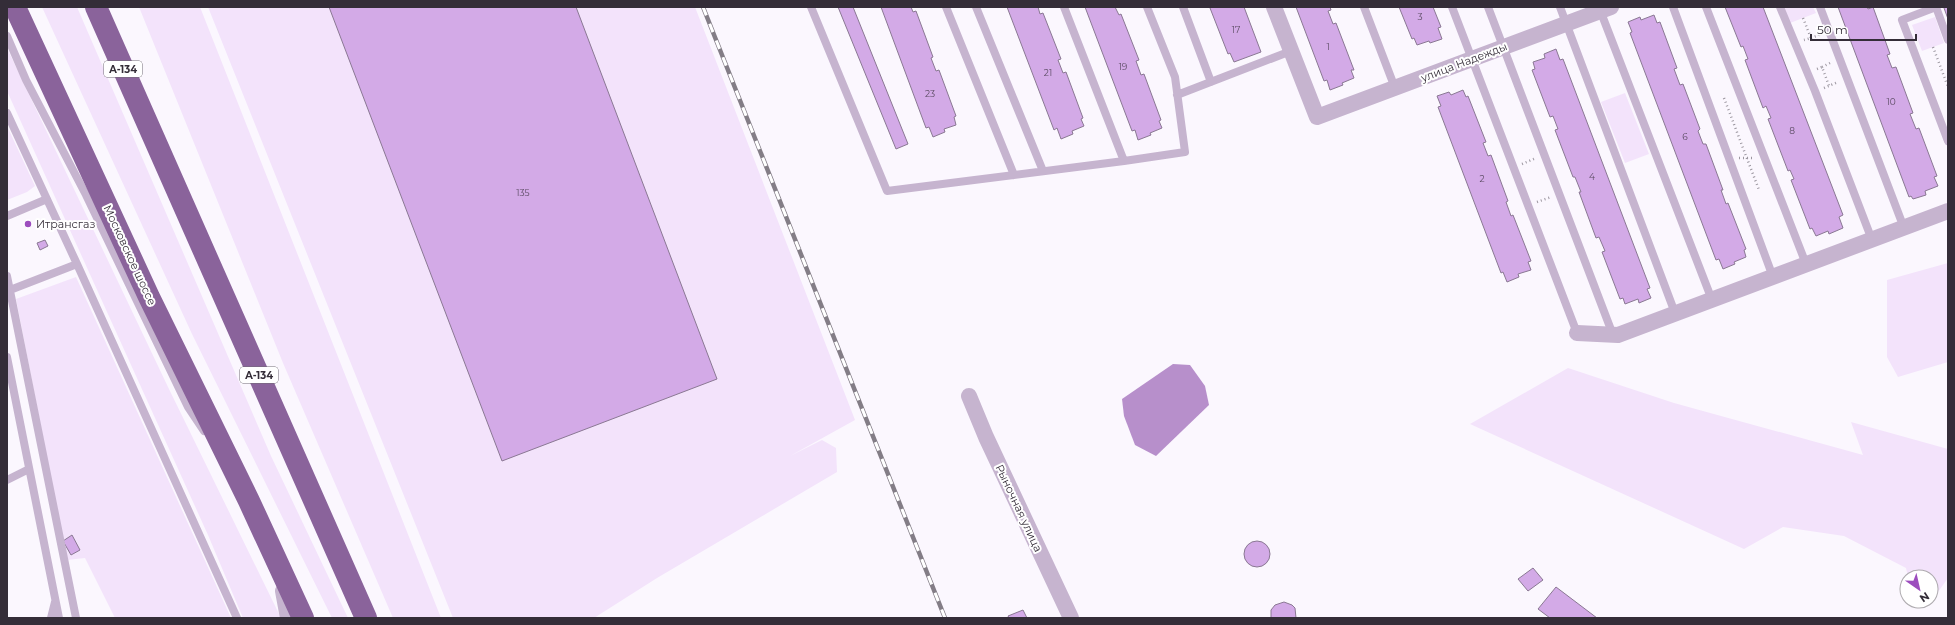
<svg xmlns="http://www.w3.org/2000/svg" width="1955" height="625" font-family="Montserrat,sans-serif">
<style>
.green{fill:#f3e3fb}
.water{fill:#b78fcb}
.building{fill:#d3aae7;stroke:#8a7893}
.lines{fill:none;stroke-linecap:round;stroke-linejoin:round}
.path{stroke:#9c97a0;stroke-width:2.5;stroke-dasharray:1 3;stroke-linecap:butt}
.lane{stroke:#c6b4cf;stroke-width:8}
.street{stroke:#c6b4cf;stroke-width:16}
.highway{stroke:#8a639b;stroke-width:22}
.rail-casing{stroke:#837d86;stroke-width:4.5}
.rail{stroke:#fff;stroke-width:3;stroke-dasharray:9;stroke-linecap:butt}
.poi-dot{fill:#9c4dbe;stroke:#fff;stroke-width:1.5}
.labels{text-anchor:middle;stroke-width:4;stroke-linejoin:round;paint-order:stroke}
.number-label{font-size:9px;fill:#5c4c64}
.shield{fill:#fff;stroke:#716c74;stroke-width:1}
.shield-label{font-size:10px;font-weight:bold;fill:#342d38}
.street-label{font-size:11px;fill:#342d38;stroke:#fff}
.poi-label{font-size:11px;fill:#342d38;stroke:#fff;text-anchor:start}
</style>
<rect width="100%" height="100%" fill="#fbf7fe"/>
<path class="green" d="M 42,7 L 77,7 L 271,456 L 348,618 L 332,618 L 192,334 Z
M 139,7 L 200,7 L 441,618 L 393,618 L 283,363 Z
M 208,7 L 695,7 L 855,420 L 790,456 L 822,440 L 836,448 L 837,472 L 657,578 L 594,618 L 453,618 Z
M 1783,7 L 1813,7 L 1816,13 L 1790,23 Z
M 1935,17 L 1944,43 L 1922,51 L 1912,25 Z
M 7,48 L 168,387 L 281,618 L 243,618 L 208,535 L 7,91 Z
M 1625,93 L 1649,154 L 1625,163 L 1601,102 Z
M 7,126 L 35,186 L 27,192 L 7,200 Z
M 1948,263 L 1948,362 L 1898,377 L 1887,357 L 1887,280 Z
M 76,277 L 231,618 L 115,618 L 85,558 L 67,560 L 16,299 Z
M 1568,368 L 1674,403 L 1863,455 L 1851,422 L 1948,449 L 1948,578 L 1938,592 L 1931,596 L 1931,577 L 1908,577 L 1906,568 L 1844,536 L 1783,527 L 1744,549 L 1470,424 Z"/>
<path class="water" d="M 1173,364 L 1190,365 L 1205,386 L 1209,405 L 1156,456 L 1135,445 L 1124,416 L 1122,399 Z"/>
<path class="building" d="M 329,7 L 576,7 L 717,379 L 502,461 Z
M 838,7 L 853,7 L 908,144 L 896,149 Z
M 881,7 L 911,7 L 913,12 L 916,11 L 933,57 L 931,58 L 936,71 L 939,70 L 956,116 L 954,117 L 956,125 L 944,129 L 945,132 L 933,137 L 929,127 L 926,128 Z
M 1007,7 L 1038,7 L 1040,14 L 1043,13 L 1061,59 L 1058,60 L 1063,73 L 1066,72 L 1083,118 L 1081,119 L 1084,126 L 1072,131 L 1073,134 L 1061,139 L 1057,128 L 1054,130 Z
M 1085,7 L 1115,7 L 1119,15 L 1121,14 L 1139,60 L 1136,61 L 1141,75 L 1144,74 L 1161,120 L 1159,121 L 1162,128 L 1150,133 L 1151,135 L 1138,140 L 1135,130 L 1132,131 Z
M 1212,7 L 1244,7 L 1261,52 L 1234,62 L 1230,53 L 1228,54 L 1210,8 Z
M 1296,7 L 1330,7 L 1331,10 L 1328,11 L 1333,24 L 1336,23 L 1354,70 L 1351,70 L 1354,78 L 1342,83 L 1343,85 L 1330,90 L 1327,80 L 1324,81 Z
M 1399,7 L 1433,7 L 1441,27 L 1438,28 L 1442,39 L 1430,43 L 1429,41 L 1417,45 L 1414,38 L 1412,39 Z
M 1725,7 L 1763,7 L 1843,215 L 1839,217 L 1843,228 L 1829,234 L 1828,231 L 1816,236 L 1812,228 L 1810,229 L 1791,180 L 1794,179 L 1790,170 L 1788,171 L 1768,119 L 1771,118 L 1766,106 L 1763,108 L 1745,60 L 1748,59 L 1743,46 L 1741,47 Z
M 1838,7 L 1867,7 L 1868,9 L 1873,7 L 1890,54 L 1887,55 L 1892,68 L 1896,67 L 1913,113 L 1910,114 L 1916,129 L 1919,128 L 1937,176 L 1934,177 L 1938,186 L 1925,191 L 1926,195 L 1913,199 L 1911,196 L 1909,197 Z
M 1944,7 L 1948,7 L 1948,19 L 1944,8 Z
M 1654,15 L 1657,23 L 1660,22 L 1677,68 L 1674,69 L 1680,85 L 1683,84 L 1700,129 L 1698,131 L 1703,144 L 1706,144 L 1723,190 L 1721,190 L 1726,204 L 1728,203 L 1746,249 L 1744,250 L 1746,257 L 1734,262 L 1735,264 L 1723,269 L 1719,259 L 1716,260 L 1630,33 L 1632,32 L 1628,22 L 1640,17 L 1641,20 Z
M 1556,49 L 1560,60 L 1563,59 L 1650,288 L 1647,289 L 1651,298 L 1639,303 L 1638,299 L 1625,304 L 1623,298 L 1620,299 L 1602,252 L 1605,251 L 1599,237 L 1596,238 L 1579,192 L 1581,192 L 1575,177 L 1573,177 L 1555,130 L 1558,129 L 1553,116 L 1550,117 L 1532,70 L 1535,69 L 1533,62 L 1545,58 L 1544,54 Z
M 1463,90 L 1466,97 L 1468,96 L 1486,142 L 1483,143 L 1488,156 L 1491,155 L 1508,201 L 1506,202 L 1511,216 L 1513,215 L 1531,261 L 1528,262 L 1531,270 L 1518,274 L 1519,277 L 1507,282 L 1503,272 L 1501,273 L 1438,107 L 1441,106 L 1437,96 L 1449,92 L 1451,95 Z
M 45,240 L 48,246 L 40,250 L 37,243 Z
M 72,535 L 80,550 L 71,555 L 63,541 Z
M1244 554a13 13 0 1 1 26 0a13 13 0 1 1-26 0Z
M 1533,568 L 1543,580 L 1528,591 L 1518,579 Z
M 1556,587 L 1597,618 L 1550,618 L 1538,609 Z
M 1284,602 L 1292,605 L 1295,608 L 1296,618 L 1271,618 L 1271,610 L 1275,605 Z
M 1023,610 L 1027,618 L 1009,618 L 1008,616 Z"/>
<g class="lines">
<path class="path" d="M 1803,18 L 1811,38 L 1804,40
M 1811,38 L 1819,35 L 1819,36
M 1933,47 L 1948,87
M 1822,67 L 1830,63
M 1817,69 L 1822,67 L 1829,86
M 1824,88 L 1838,82
M 1724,98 L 1759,190
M 1739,158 L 1754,158
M 1522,164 L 1536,158
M 1537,202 L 1551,197"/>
<path class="lane" d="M 811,7 L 887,191 L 1124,161
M 946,7 L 1014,175
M 976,7 L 1043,171
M 1064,7 L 1124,161 L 1185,152 L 1175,77 L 1147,7
M 1183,7 L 1211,82
M 1364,7 L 1395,88
M 1452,7 L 1577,333
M 1488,7 L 1613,335
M 1560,7 L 1675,313
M 1673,7 L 1773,277
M 1706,7 L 1806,264
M 1780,7 L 1815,91 L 1872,240
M 1820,7 L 1904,228
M 1936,7 L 1902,20 L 1948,141
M 1936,7 L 1948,40
M 1600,10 L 1712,300
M 7,36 L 26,80 L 86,195 L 188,407 L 204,431
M 1177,95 L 1291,51
M 7,113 L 77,264 L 237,618
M 7,216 L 47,199
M 7,276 L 76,618
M 10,290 L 77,264
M 7,357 L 59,618
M 7,480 L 29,469
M 51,618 L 55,602"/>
<path class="street" d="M 1274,7 L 1317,117 L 1611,7
M 1577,333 L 1618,335 L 1948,211
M 969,396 L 986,437 L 1071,618
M 283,591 L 288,618"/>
<path class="highway" d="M 15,7 L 149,297 L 249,501 L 303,618
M 96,7 L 366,618"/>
<g class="rail-casing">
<path id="rail" d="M 703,7 L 945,618"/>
</g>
<use href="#rail" class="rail"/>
</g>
<circle class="poi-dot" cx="28" cy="224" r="4"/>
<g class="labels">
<g class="number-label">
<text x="1420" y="20">3</text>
<text x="1236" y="33">17</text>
<text x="1328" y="50">1</text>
<text x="1123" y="70">19</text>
<text x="1048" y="76">21</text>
<text x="930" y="97">23</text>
<text x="1891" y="105">10</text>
<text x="1792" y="134">8</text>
<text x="1685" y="140">6</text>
<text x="1592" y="180">4</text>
<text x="1482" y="182">2</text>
<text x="523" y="196">135</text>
</g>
<g class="shield">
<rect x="104" y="61" width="38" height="16" rx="3"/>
<rect x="240" y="367" width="38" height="16" rx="3"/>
</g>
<g class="shield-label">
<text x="123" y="73">А-134</text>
<text x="259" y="379">А-134</text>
</g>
<g class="street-label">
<text transform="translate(1464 62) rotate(-21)" y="4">улица Надежды</text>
<text transform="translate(130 255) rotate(65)" y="4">Московское шоссе</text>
<text transform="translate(1019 508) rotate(65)" y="4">Рыночная улица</text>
</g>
<g class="poi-label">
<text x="36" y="228">Итрансгаз</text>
</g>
</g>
<rect width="1955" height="625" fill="none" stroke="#342d38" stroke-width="16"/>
<g transform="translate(1919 589) rotate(146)"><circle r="19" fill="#ffffff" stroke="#aeabaf"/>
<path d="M0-3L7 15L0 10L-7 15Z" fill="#9c4dbe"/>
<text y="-6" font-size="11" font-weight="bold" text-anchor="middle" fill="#342d38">N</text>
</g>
<path d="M1811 34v6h105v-6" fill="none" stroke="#342d38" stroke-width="2"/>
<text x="1817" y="34" font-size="12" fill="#342d38" stroke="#ffffff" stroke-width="3" paint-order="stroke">50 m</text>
</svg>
